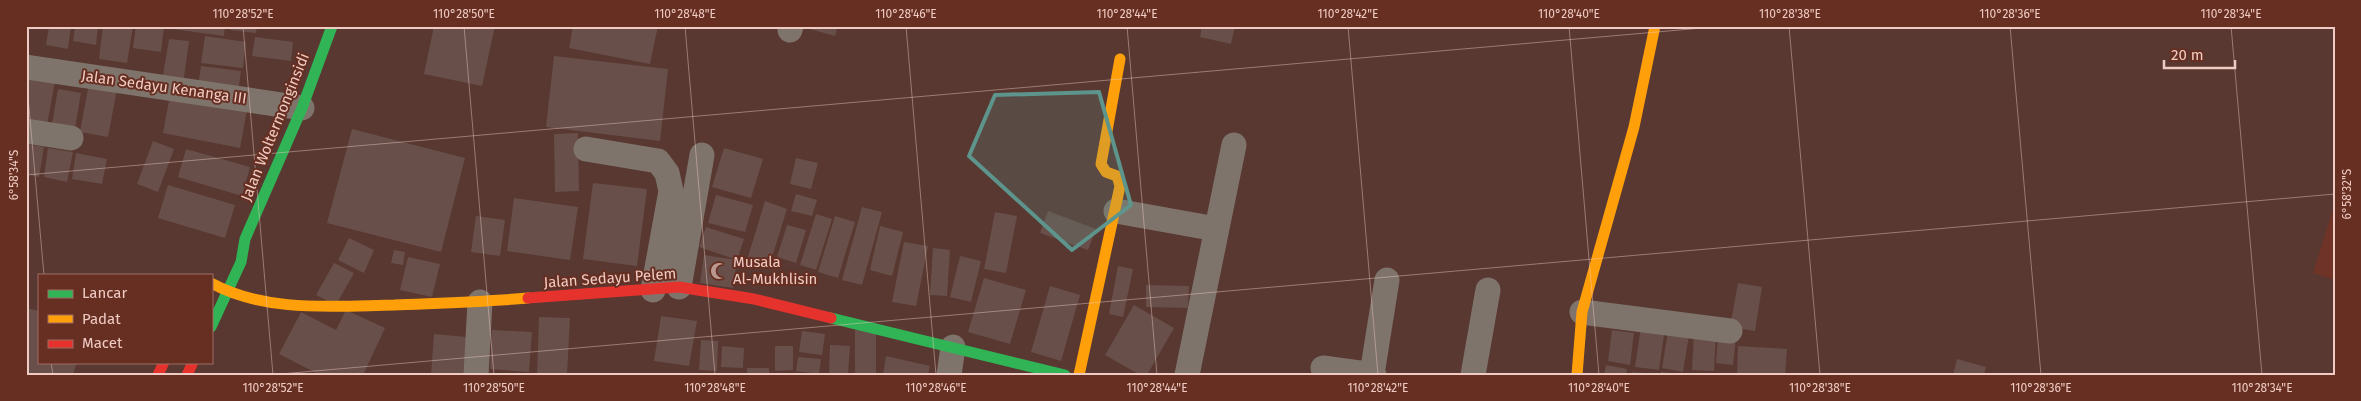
<svg xmlns="http://www.w3.org/2000/svg" width="2361" height="401" font-family="'Fira Sans',sans-serif">
<style>
.built{fill:#6f3327}
.building{fill:#684f49}
.lines{fill:none;stroke-linecap:round;stroke-linejoin:round}
.street{stroke:#7f746c;stroke-width:25}
.fast{stroke:#30b455;stroke-width:11}
.slow{stroke:#ff9f0a;stroke-width:11}
.jam{stroke:#e5322d;stroke-width:11}
.marked{fill:#5d948c;fill-opacity:0.2;stroke:#5d948c;stroke-width:4;stroke-linejoin:round}
.ticks{fill:none;stroke:#efcbc3;stroke-width:1;stroke-opacity:0.45}
.labels{text-anchor:middle;stroke-width:4;stroke-linejoin:round;paint-order:stroke}
.street-label{font-size:15px;fill:#efcbc3;stroke:#672e22}
.poi-label{font-size:15px;fill:#efcbc3;stroke:#672e22;text-anchor:start}
.neatline{fill:none;stroke:#efcbc3;stroke-width:2}
.ticks-label{font-size:12px;text-anchor:middle;fill:#efcbc3}
</style>
<rect width="100%" height="100%" fill="#583831"/>
<path class="built" d="M 2335,202 L 2335,280 L 2313,273 Z"/>
<path class="building" d="M 49,26 L 71,26 L 68,49 L 46,45 Z
M 75,26 L 98,26 L 96,45 L 73,41 Z
M 103,26 L 133,26 L 127,63 L 99,59 Z
M 136,26 L 164,26 L 161,52 L 133,48 Z
M 166,26 L 225,26 L 224,36 L 165,28 Z
M 231,26 L 257,26 L 256,33 L 230,30 Z
M 434,26 L 495,26 L 482,86 L 424,74 Z
M 573,26 L 658,26 L 650,64 L 569,48 Z
M 764,26 L 785,26 L 785,30 Z
M 799,26 L 838,26 L 835,36 Z
M 1202,26 L 1235,26 L 1231,44 L 1200,37 Z
M 205,36 L 246,42 L 243,68 L 201,63 Z
M 255,37 L 293,42 L 291,61 L 252,56 Z
M 169,39 L 189,41 L 184,78 L 163,75 Z
M 554,56 L 668,69 L 660,141 L 546,127 Z
M 201,66 L 241,71 L 238,92 L 198,87 Z
M 28,77 L 55,81 L 47,125 L 26,122 Z
M 89,83 L 117,89 L 108,137 L 80,132 Z
M 58,89 L 81,93 L 75,128 L 52,124 Z
M 170,95 L 247,110 L 240,148 L 163,133 Z
M 352,129 L 465,158 L 441,252 L 327,223 Z
M 578,133 L 579,191 L 555,192 L 554,134 Z
M 153,141 L 174,149 L 158,192 L 137,184 Z
M 26,144 L 44,147 L 39,177 L 26,174 Z
M 48,148 L 73,152 L 67,182 L 44,177 Z
M 724,148 L 763,159 L 751,198 L 712,187 Z
M 186,149 L 250,167 L 242,196 L 178,177 Z
M 76,153 L 107,159 L 102,184 L 72,179 Z
M 796,158 L 818,163 L 811,189 L 790,184 Z
M 593,183 L 647,189 L 637,266 L 583,259 Z
M 168,185 L 235,205 L 225,238 L 158,218 Z
M 796,194 L 817,200 L 812,216 L 791,211 Z
M 716,195 L 753,205 L 745,232 L 708,223 Z
M 514,198 L 578,207 L 570,260 L 507,251 Z
M 765,201 L 787,209 L 769,267 L 747,260 Z
M 862,207 L 882,212 L 862,285 L 842,280 Z
M 1048,211 L 1096,229 L 1088,250 L 1040,233 Z
M 995,212 L 1017,216 L 1006,273 L 984,269 Z
M 816,214 L 832,219 L 816,270 L 800,265 Z
M 476,216 L 505,220 L 500,256 L 471,252 Z
M 835,216 L 855,222 L 838,278 L 818,272 Z
M 787,225 L 806,230 L 796,263 L 777,257 Z
M 880,226 L 903,232 L 892,276 L 870,270 Z
M 706,227 L 744,239 L 737,260 L 733,288 L 700,283 L 704,255 L 737,260 L 699,247 Z
M 349,238 L 374,250 L 364,273 L 338,260 Z
M 904,242 L 928,246 L 916,306 L 892,302 Z
M 933,248 L 950,250 L 947,296 L 930,295 Z
M 394,250 L 405,252 L 403,265 L 391,263 Z
M 960,256 L 981,261 L 971,302 L 950,297 Z
M 408,257 L 440,264 L 432,297 L 400,290 Z
M 334,263 L 354,273 L 336,305 L 316,295 Z
M 1118,266 L 1133,269 L 1123,317 L 1109,314 Z
M 984,278 L 1026,290 L 1010,344 L 968,332 Z
M 1738,283 L 1762,287 L 1755,331 L 1730,327 Z
M 1146,285 L 1189,286 L 1188,308 L 1146,307 Z
M 1050,286 L 1080,295 L 1061,361 L 1031,352 Z
M 1134,305 L 1174,328 L 1147,375 L 1140,375 L 1105,355 Z
M 26,308 L 39,311 L 39,362 L 77,362 L 73,375 L 26,375 Z
M 346,310 L 385,328 L 363,375 L 315,375 L 316,373 L 279,354 L 301,312 L 336,330 Z
M 661,316 L 697,321 L 689,366 L 654,361 Z
M 539,317 L 570,318 L 567,375 L 537,375 Z
M 1641,326 L 1665,329 L 1659,370 L 1635,367 Z
M 492,330 L 532,332 L 529,372 L 490,369 Z
M 855,330 L 876,330 L 876,375 L 855,375 Z
M 1612,330 L 1634,333 L 1630,365 L 1608,361 Z
M 802,331 L 825,334 L 822,355 L 799,352 Z
M 1668,331 L 1689,335 L 1683,372 L 1662,368 Z
M 1694,333 L 1716,334 L 1714,371 L 1692,370 Z
M 434,334 L 467,337 L 464,375 L 431,375 Z
M 1718,337 L 1736,338 L 1733,365 L 1716,363 Z
M 701,340 L 718,341 L 717,371 L 699,370 Z
M 830,345 L 850,346 L 848,375 L 829,375 Z
M 722,346 L 744,348 L 743,368 L 721,367 Z
M 775,346 L 793,346 L 793,370 L 775,371 Z
M 1738,346 L 1787,349 L 1785,375 L 1737,375 Z
M 886,356 L 930,366 L 928,375 L 883,375 Z
M 798,357 L 821,359 L 819,374 L 796,371 Z
M 1957,359 L 1986,367 L 1984,375 L 1953,375 Z
M 1606,365 L 1627,369 L 1626,375 L 1604,375 Z
M 747,368 L 769,368 L 769,375 L 747,375 Z
M 1632,372 L 1645,373 L 1645,375 L 1632,375 Z
M 1661,372 L 1673,373 L 1673,375 L 1660,375 Z"/>
<g class="lines">
<path class="street" d="M 790,30 L 791,26
M 26,67 L 302,108
M 26,131 L 71,138
M 586,149 L 658,161 L 667,173 L 671,191 L 653,290
M 1116,211 L 1216,229
M 679,287 L 702,155
M 1582,312 L 1730,331
M 1323,368 L 1374,375
M 1372,374 L 1387,280
M 476,375 L 480,302
M 949,375 L 953,347
M 1187,375 L 1234,145
M 1473,375 L 1488,290"/>
<path class="fast" d="M 831,318 L 1065,375
M 211,327 L 241,262 L 245,239 L 302,108 L 332,26"/>
<path class="slow" d="M 211,283 C 266,313 334,306 394,305 C 439,303 483,302 528,298
M 1079,375 L 1120,186 L 1117,176 L 1106,172 L 1101,164 L 1120,59
M 1577,375 L 1582,312 L 1634,127 L 1655,26"/>
<path class="jam" d="M 528,298 L 679,287 L 754,299 L 831,318
M 158,375 L 164,362
M 187,375 L 193,362"/>
</g>
<path class="marked" d="M 1099,92 L 1131,205 L 1072,250 L 969,156 L 995,95 Z"/>
<path class="ticks" d="M 243,26 L 273,375M 464,26 L 494,375M 685,26 L 715,375M 906,26 L 936,375M 1127,26 L 1157,375M 1348,26 L 1378,375M 1569,26 L 1599,375M 1789,26 L 1820,375M 2010,26 L 2041,375M 2231,26 L 2262,375M 26,74 L 44,275M 26,175 L 1725,26M 51,362 L 53,375M 269,375 L 2335,194"/>
<defs>
<g id="mosque-bare" transform="scale(1.35)"><path d="M3.5-4.9A6 6 0 1 0 3.5 4.9A5 5 0 1 1 3.5-4.9Z" fill="#ba9890" stroke="#672e22" stroke-width="2.5" paint-order="stroke"/></g>
</defs>
<g fill-rule="evenodd">
<use href="#mosque-bare" x="719" y="271"/>
</g>
<g class="labels">
<g class="street-label">
<text transform="translate(164 87) rotate(8)" y="5">Jalan Sedayu Kenanga III</text>
<text transform="translate(275 127) rotate(-68)" y="5">Jalan Woltermonginsidi</text>
<text transform="translate(610 278) rotate(-4)" y="5">Jalan Sedayu Pelem</text>
</g>
<g class="poi-label">
<text x="733" y="267">Musala<tspan x="733" dy="17">Al-Mukhlisin</tspan></text>
</g>
</g>
<rect width="2361" height="401" fill="none" stroke="#672e22" stroke-width="55"/>
<rect x="38" y="274" width="175" height="90" fill="#672e22" stroke="#9d6d62"/>
<rect x="48" y="290" width="25" height="8" fill="#30b455" stroke="#9d6d62"/>
<text x="82" y="298" font-size="15" fill="#efcbc3">Lancar</text>
<rect x="48" y="315" width="25" height="8" fill="#ff9f0a" stroke="#9d6d62"/>
<text x="82" y="324" font-size="15" fill="#efcbc3">Padat</text>
<rect x="48" y="340" width="25" height="8" fill="#e5322d" stroke="#9d6d62"/>
<text x="82" y="348" font-size="15" fill="#efcbc3">Macet</text>
<path d="M2164 60v8h71v-8" fill="none" stroke="#efcbc3" stroke-width="2.5"/>
<text x="2171" y="60" font-size="15" fill="#efcbc3" stroke="#672e22" stroke-width="4" paint-order="stroke">20 m</text>
<rect x="28" y="28" width="2306" height="346" class="neatline"/>
<g class="ticks-label">
<text x="243" y="18">110°28'52"E</text>
<text x="464" y="18">110°28'50"E</text>
<text x="685" y="18">110°28'48"E</text>
<text x="906" y="18">110°28'46"E</text>
<text x="1127" y="18">110°28'44"E</text>
<text x="1348" y="18">110°28'42"E</text>
<text x="1569" y="18">110°28'40"E</text>
<text x="1790" y="18">110°28'38"E</text>
<text x="2010" y="18">110°28'36"E</text>
<text x="2231" y="18">110°28'34"E</text>
<text transform="translate(14 175) rotate(-90)" y="4">6°58'34"S</text>
<text transform="translate(2347 194) rotate(-90)" y="4">6°58'32"S</text>
<text x="273" y="392">110°28'52"E</text>
<text x="494" y="392">110°28'50"E</text>
<text x="715" y="392">110°28'48"E</text>
<text x="936" y="392">110°28'46"E</text>
<text x="1157" y="392">110°28'44"E</text>
<text x="1378" y="392">110°28'42"E</text>
<text x="1599" y="392">110°28'40"E</text>
<text x="1820" y="392">110°28'38"E</text>
<text x="2041" y="392">110°28'36"E</text>
<text x="2262" y="392">110°28'34"E</text>
</g>
</svg>
